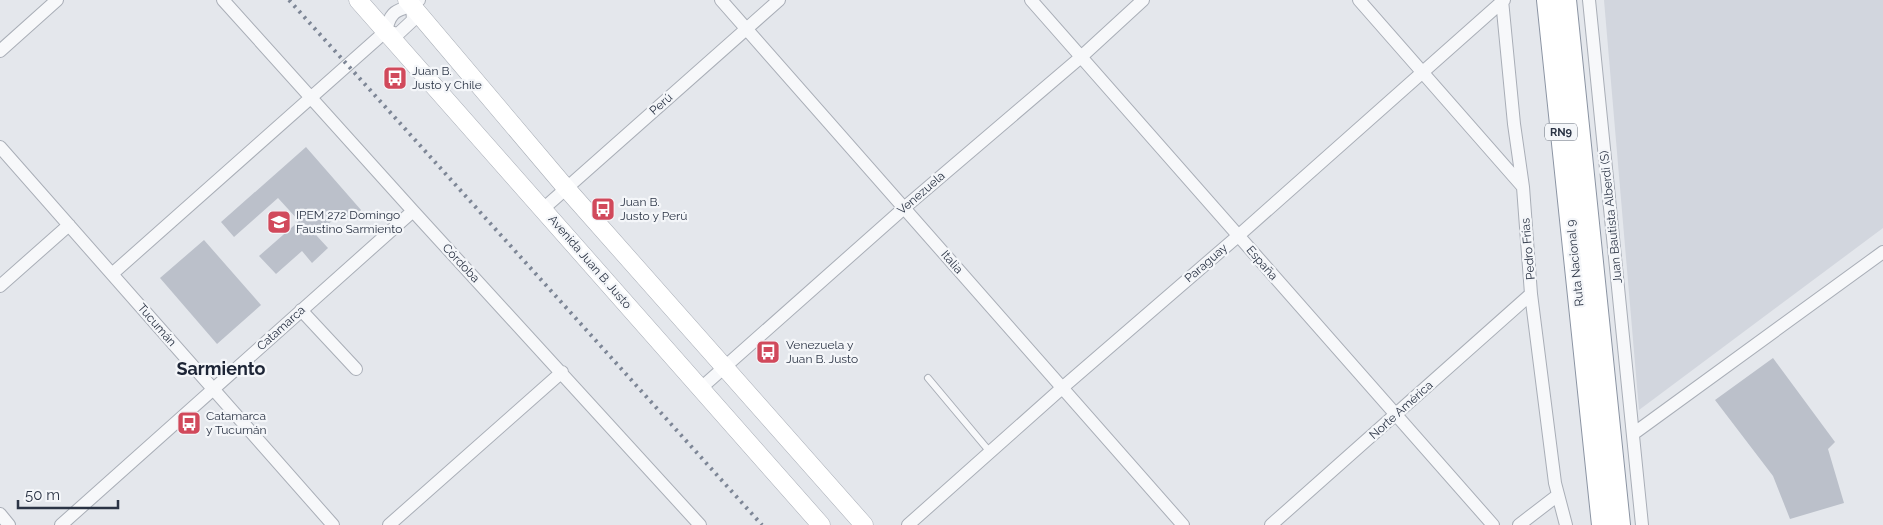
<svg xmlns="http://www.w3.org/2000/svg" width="1883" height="525" font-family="Raleway,sans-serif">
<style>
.built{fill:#d2d6de}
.building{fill:#bbc0ca}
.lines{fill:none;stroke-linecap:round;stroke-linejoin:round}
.lane-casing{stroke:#a9aeb7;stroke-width:8}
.street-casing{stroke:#a9aeb7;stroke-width:14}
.secondary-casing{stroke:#a9aeb7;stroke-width:19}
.highway-casing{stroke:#8b94a3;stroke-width:24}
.lane{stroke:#f7f8fa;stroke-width:6}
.street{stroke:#f7f8fa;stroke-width:12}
.secondary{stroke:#fff;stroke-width:18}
.highway{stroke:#fff;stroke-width:22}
.rail{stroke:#7d8696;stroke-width:4;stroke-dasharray:2.5 5;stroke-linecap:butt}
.labels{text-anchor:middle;stroke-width:4.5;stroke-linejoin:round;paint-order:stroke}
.shield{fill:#f4f6f9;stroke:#676e7b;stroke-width:1}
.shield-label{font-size:11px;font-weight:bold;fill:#2b3445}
.poi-label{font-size:12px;fill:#2b3445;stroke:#f4f6f9;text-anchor:start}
.street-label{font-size:12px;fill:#2b3445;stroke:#f4f6f9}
.district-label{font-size:18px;font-weight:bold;fill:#1d2536;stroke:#f4f6f9}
</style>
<rect width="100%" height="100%" fill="#e4e7ec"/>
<path class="built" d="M 1604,0 L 1883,0 L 1883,228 L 1639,410 Z"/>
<path class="building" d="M 306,147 L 361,210 L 350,221 L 342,212 L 316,235 L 328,248 L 312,263 L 302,251 L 276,274 L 259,256 L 299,221 L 278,198 L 234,237 L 221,222 Z
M 204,240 L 261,305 L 217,344 L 160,278 Z
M 1773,358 L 1835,442 L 1828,449 L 1844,503 L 1790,519 L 1773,476 L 1715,400 Z"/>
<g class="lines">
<g class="lane-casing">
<path id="lane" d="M 928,378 L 990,452"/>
</g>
<g class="street-casing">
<path id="street" d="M 223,0 L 413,211 L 700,525
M 721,0 L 1183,525
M 1031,0 L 1493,525
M 1359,0 L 1523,187
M 1502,0 L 1514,124 L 1523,187 L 1531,294 L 1555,483 L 1566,525
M 1589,0 L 1642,525
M 386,31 L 398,34 L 413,20 L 412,6
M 0,51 L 57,0
M 0,147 L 333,525
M 543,209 L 779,0
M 112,274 L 386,31 C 392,3 403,14 419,0
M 0,286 L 69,225
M 301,310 L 356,369
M 701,388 L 904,208 L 1081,57 L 1143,0
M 1633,434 L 1883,252
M 0,514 L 9,525
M 61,525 L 413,211
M 389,525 L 562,372
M 908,525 L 1062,388 L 1238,236 L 1504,0
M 1271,525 L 1531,294
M 1519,525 L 1558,495"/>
</g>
<g class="secondary-casing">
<path id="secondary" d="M 358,0 L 821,525
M 407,0 L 566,188 L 864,525"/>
</g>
<g class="highway-casing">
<path id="highway" d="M 1548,0 L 1603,525
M 1565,0 L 1619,525"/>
</g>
<use href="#lane" class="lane"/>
<use href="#street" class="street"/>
<use href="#secondary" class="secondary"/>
<use href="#highway" class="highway"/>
<path class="rail" d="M 289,0 L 762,525"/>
</g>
<defs>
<g id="bus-square" transform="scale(1.25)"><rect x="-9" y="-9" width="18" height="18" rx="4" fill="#d1495b" stroke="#f4f6f9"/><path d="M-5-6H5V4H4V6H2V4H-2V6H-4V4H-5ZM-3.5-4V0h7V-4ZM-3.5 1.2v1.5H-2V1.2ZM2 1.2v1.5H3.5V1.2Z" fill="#fff"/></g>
<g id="school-square" transform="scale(1.25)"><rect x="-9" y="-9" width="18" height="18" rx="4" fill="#d1495b" stroke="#f4f6f9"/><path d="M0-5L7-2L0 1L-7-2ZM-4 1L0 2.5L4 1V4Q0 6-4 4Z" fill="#fff"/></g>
</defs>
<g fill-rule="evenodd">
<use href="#bus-square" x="395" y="78"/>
<use href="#bus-square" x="603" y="209"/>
<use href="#school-square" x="279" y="222"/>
<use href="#bus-square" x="768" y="352"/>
<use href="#bus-square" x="189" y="423"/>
</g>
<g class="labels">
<rect class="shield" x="1545" y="123.5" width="32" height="17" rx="4"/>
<g class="shield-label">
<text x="1561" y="136">RN9</text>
</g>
<g class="poi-label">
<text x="412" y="75">Juan B.<tspan x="412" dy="14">Justo y Chile</tspan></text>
<text x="620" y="206">Juan B.<tspan x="620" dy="14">Justo y Perú</tspan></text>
<text x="296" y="219">IPEM 272 Domingo<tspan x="296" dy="14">Faustino Sarmiento</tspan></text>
<text x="786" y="349">Venezuela y<tspan x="786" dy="14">Juan B. Justo</tspan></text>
<text x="206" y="420">Catamarca<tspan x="206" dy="14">y Tucumán</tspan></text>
</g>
<g class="street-label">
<text transform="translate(661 104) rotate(-42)" y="4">Perú</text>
<text transform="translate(921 193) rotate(-41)" y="4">Venezuela</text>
<text transform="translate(1611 217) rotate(-96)" y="4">Juan Bautista Alberdi (S)</text>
<text transform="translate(1528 249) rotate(-95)" y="4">Pedro Frías</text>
<text transform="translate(590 262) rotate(49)" y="4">Avenida Juan B. Justo</text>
<text transform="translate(952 262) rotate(49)" y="4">Italia</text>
<text transform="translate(461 263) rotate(47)" y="4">Córdoba</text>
<text transform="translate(1206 263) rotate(-41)" y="4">Paraguay</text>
<text transform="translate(1262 263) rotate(49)" y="4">España</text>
<text transform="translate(1575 263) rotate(-96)" y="4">Ruta Nacional 9</text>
<text transform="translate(157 325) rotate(49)" y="4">Tucumán</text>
<text transform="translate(281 328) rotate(-42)" y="4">Catamarca</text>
<text transform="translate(1401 410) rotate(-42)" y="4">Norte América</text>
</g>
<g class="district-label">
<text x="221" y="375">Sarmiento</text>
</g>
</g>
<path d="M18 500v8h100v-8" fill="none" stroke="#2b3445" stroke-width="2.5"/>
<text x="25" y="500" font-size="15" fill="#2b3445" stroke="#f4f6f9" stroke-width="4" paint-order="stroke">50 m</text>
</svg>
